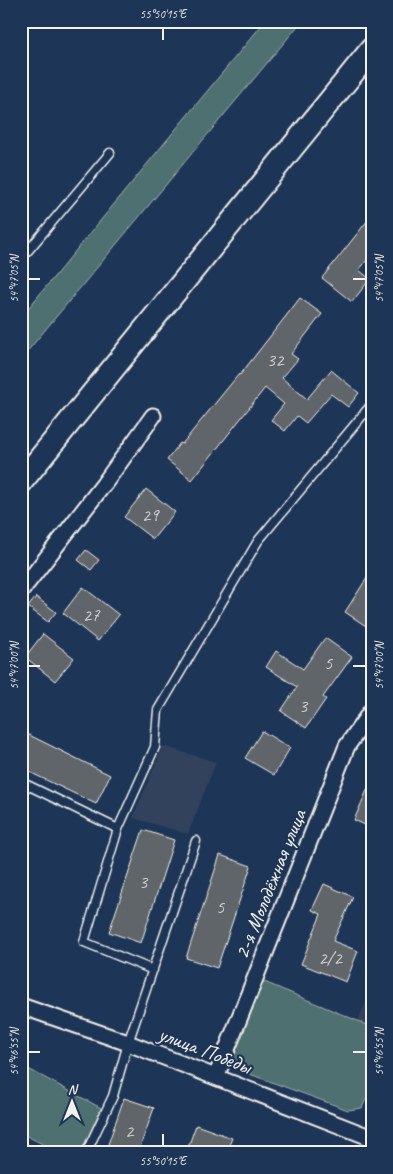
<svg xmlns="http://www.w3.org/2000/svg" width="393" height="1174" font-family="Caveat,sans-serif">
<style>
.built{fill:#31435d}
.green{fill:#4f6f6f;stroke:#a2b0ac}
.building{fill:#61656b;stroke:#f4f1e8}
.lines{fill:none;stroke-linecap:round;stroke-linejoin:round}
.lane-casing{stroke:#f4f1e8;stroke-width:11}
.street-casing{stroke:#f4f1e8;stroke-width:19}
.secondary-casing{stroke:#f4f1e8;stroke-width:26}
.lane{stroke:#1d3557;stroke-width:8}
.street{stroke:#1d3557;stroke-width:15}
.secondary{stroke:#1d3557;stroke-width:22}
.ticks{fill:none;stroke:#f4f1e8;stroke-width:2}
.labels{text-anchor:middle;stroke-width:4.5;stroke-linejoin:round;paint-order:stroke}
.number-label{font-size:19px;fill:#cfcec9}
.street-label{font-size:21px;fill:#f4f1e8;stroke:#1d3557}
.neatline{fill:none;stroke:#f4f1e8;stroke-width:2}
.ticks-label{font-size:12px;text-anchor:middle;fill:#f4f1e8}
</style>
<rect width="100%" height="100%" fill="#1d3557"/>
<filter id="ink" filterUnits="userSpaceOnUse"><feTurbulence type="fractalNoise" baseFrequency=".02" numOctaves="2"/><feDisplacementMap in="SourceGraphic" scale="10" xChannelSelector="R" yChannelSelector="G"/><feConvolveMatrix kernelMatrix="1 2 1 2 8 2 1 2 1" color-interpolation-filters="sRGB"/></filter>
<g filter="url(#ink)">
<path class="built" d="M 163,746 L 216,762 L 188,834 L 133,818 Z
M 372,987 L 372,1028 L 358,1021 Z
M 25,1141 L 50,1153 L 21,1153 Z"/>
<path class="green" d="M 265,21 L 302,21 L 21,359 L 21,317 Z
M 262,981 L 358,1021 L 372,1028 L 372,1086 L 362,1108 L 348,1110 L 233,1068 L 229,1059 Z
M 21,1065 L 101,1108 L 81,1153 L 60,1153 L 21,1133 Z"/>
<path class="building" d="M 372,215 L 372,254 L 359,270 L 370,279 L 352,302 L 322,278 Z
M 300,298 L 322,314 L 291,354 L 298,359 L 282,378 L 307,399 L 331,370 L 359,393 L 348,407 L 331,394 L 306,423 L 297,416 L 285,431 L 271,420 L 284,404 L 265,388 L 192,480 L 167,460 L 180,443 L 182,444 L 239,374 L 240,375 Z
M 146,489 L 175,512 L 153,539 L 124,517 Z
M 86,550 L 99,560 L 91,570 L 78,560 Z
M 372,570 L 372,630 L 345,612 Z
M 83,587 L 119,615 L 98,641 L 63,613 Z
M 36,597 L 56,612 L 48,622 L 28,607 Z
M 43,634 L 74,658 L 55,681 L 25,657 Z
M 325,638 L 352,657 L 323,697 L 326,699 L 306,728 L 281,711 L 297,687 L 266,667 L 276,651 L 303,669 Z
M 21,731 L 110,775 L 96,804 L 21,768 Z
M 262,731 L 290,748 L 274,775 L 245,758 Z
M 372,779 L 372,828 L 354,820 Z
M 143,830 L 174,840 L 141,943 L 109,932 Z
M 220,855 L 251,866 L 217,968 L 186,958 Z
M 324,884 L 353,897 L 333,941 L 358,951 L 346,982 L 301,964 L 321,914 L 312,910 Z
M 124,1098 L 154,1108 L 138,1153 L 105,1153 Z
M 196,1125 L 232,1138 L 226,1153 L 186,1153 Z"/>
<g class="lines">
<g class="lane-casing">
<path id="lane" d="M 21,259 L 110,153
M 21,782 L 118,829
M 153,970 L 84,942 L 118,829 L 155,747 L 158,710 L 258,541 L 372,404
M 86,1153 L 113,1096 L 128,1043 L 196,841"/>
</g>
<g class="street-casing">
<path id="street" d="M 21,591 L 104,484 L 153,416
M 21,1006 L 128,1043 L 372,1138
M 216,1077 L 347,746 L 372,710"/>
</g>
<g class="secondary-casing">
<path id="secondary" d="M 21,482 L 372,49"/>
</g>
<use href="#lane" class="lane"/>
<use href="#street" class="street"/>
<use href="#secondary" class="secondary"/>
</g>
</g>
<path class="ticks" d="M 163,28 L 163,40M 28,279 L 40,279M 353,279 L 366,279M 28,666 L 40,666M 353,666 L 366,666M 28,1052 L 40,1052M 353,1052 L 366,1052M 163,1134 L 163,1146"/>
<g class="labels">
<g class="number-label">
<text x="275" y="366">32</text>
<text x="150" y="521">29</text>
<text x="91" y="621">27</text>
<text x="328" y="669">5</text>
<text x="303" y="712">3</text>
<text x="143" y="888">3</text>
<text x="220" y="913">5</text>
<text x="330" y="964">2/2</text>
<text x="129" y="1137">2</text>
</g>
<g class="street-label">
<text transform="translate(270 884) rotate(-68)" y="7">2-я Молодёжная улица</text>
<text transform="translate(205 1050) rotate(21)" y="7">улица Победы</text>
</g>
</g>
<rect width="393" height="1174" fill="none" stroke="#1d3557" stroke-width="55"/>
<g transform="translate(72 1102)" stroke="#1d3557" stroke-width="4" paint-order="stroke">
<path d="M0-4L9 19L0 12L-9 19Z" fill="#f4f1e8"/>
<text y="-8" font-size="14" font-weight="bold" text-anchor="middle" fill="#f4f1e8">N</text>
</g>
<rect x="28" y="28" width="338" height="1118" class="neatline"/>
<g class="ticks-label">
<text x="163" y="18">55°50'15"E</text>
<text transform="translate(14 279) rotate(-90)" y="4">54°47'05"N</text>
<text transform="translate(379 279) rotate(-90)" y="4">54°47'05"N</text>
<text transform="translate(14 666) rotate(-90)" y="4">54°47'00"N</text>
<text transform="translate(379 666) rotate(-90)" y="4">54°47'00"N</text>
<text transform="translate(14 1052) rotate(-90)" y="4">54°46'55"N</text>
<text transform="translate(379 1052) rotate(-90)" y="4">54°46'55"N</text>
<text x="163" y="1165">55°50'15"E</text>
</g>
</svg>
